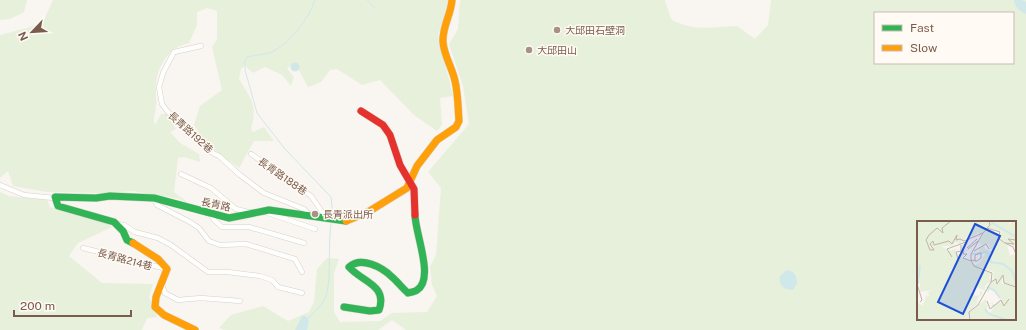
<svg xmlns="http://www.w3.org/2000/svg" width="1026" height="330" font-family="'Public Sans','Noto Sans TC',sans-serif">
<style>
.green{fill:#e7f0db;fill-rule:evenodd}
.water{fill:#d0e8ea}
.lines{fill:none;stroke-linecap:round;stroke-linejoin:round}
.stream{stroke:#d0e8ea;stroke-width:1}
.street-casing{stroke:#d7d1cb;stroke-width:5.5}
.fast-casing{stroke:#d9d2cb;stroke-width:8}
.slow-casing{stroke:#d9d2cb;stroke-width:8}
.jam-casing{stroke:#d9d2cb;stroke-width:8}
.street{stroke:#fefefd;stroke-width:4.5}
.fast{stroke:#30b455;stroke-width:7}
.slow{stroke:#ff9f0a;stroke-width:7}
.jam{stroke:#e5322d;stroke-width:7}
.poi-dot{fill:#a69286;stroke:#fffaf3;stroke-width:1.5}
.labels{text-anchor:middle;stroke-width:3;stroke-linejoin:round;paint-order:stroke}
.poi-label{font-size:10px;fill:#7a5c4d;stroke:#fffaf3;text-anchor:start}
.street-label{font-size:10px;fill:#7a5c4d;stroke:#fffaf3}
.inset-river{fill:none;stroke:#d0e8ea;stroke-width:2}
.inset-road{fill:none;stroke:#c2b3aa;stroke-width:1}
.view{fill:#1d4ed8;fill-opacity:0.15;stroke:#1d4ed8;stroke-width:2}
.inset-edge{fill:none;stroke:#7a5c4d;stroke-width:2}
</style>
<rect width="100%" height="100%" fill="#f9f5f0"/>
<path class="green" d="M 0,0 L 27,0 L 24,12 L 10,19 L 0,20 Z
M 53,0 L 448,0 L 445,16 L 438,35 L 453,96 L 440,98 L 442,125 L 437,131 L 414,115 L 380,80 L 362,85 L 337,69 L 330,70 L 321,82 L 308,87 L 295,63 L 287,68 L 294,77 L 291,86 L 282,75 L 265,67 L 253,73 L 245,66 L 241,69 L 239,79 C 251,99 258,105 251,129 L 253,132 L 264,127 L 274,141 L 254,141 L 239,168 L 207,145 L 194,125 L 200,106 L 222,90 L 212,47 L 217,39 L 217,11 L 207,8 L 197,12 L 197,25 L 189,43 C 170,47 158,64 156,84 C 155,91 157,99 156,106 C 156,113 152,118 155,125 L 161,114 L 168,114 L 176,129 L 170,132 L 180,143 L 199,154 L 200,162 L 184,157 L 178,158 L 174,192 L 191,205 L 180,199 L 132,191 L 103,193 L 47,192 L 13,186 L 8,171 L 0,178 L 0,35 L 42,24 Z
M 460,0 L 665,0 L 671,19 C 691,32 714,27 737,26 L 755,39 L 768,25 L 771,0 L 1026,0 L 1026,330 L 406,330 L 392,320 L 378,330 L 225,330 L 219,328 L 231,315 L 263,306 L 288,321 L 309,312 L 314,302 L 317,269 L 327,258 L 339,259 L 334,273 L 334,312 L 340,322 L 380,321 L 392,313 L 427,312 L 437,296 L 432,285 L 430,267 L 436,255 L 441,188 L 428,172 L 469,124 L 463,86 L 449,44 L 458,29 ZM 875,13 L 1013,13 L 1013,63 L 875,63 ZM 918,222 L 1015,222 L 1015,319 L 918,319 Z
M 0,192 L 9,196 L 47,200 L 50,207 L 107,223 L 112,227 L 78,243 L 69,256 L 102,283 L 153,284 L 149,297 L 157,317 L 147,318 L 142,330 L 0,330 Z"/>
<path class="water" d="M 1014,0 L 1022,0 L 1026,2 L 1026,14 C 1019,11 1015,8 1014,0 Z
M290.5 67a4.5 4.5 0 1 1 9 0a4.5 4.5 0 1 1-9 0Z
M 787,270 C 795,271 797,277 797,284 L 793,290 C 784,290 778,285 780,276 Z
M 302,316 L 306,316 L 309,321 L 307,330 L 295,330 Z"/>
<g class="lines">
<path class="stream" d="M 315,0 C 308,20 291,42 272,52 C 264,55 255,55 247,57 L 245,61 L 245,70 L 257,113 L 285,149 L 331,197 L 333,216
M 367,0 L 375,8
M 308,318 C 316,311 324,303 327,293 C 331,272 328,246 331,224"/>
<g class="street-casing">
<path id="street" d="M 201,46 L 174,52 L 163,73 L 159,87 L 162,104 L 168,112 L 186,125 L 209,151 L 219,156 L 240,175 L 264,193 L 304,209 L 311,216
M 251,154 L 311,196 L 327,219
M 181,174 L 211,188 L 236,209 L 252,213
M 0,185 L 24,195 L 54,198
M 154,198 L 157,205 L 190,222 L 199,228 L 209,241 L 220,245 L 246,244 L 295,259 L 302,272
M 210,213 L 214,220 L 222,227 L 249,227 L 304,243
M 268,213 L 315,229
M 117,224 L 124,225 L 135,232 L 158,238 L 171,245 L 208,272 L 227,272 L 260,276 L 272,280 L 278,287 L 302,293
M 83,248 L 167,269
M 162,285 L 165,293 L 178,300 L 201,298 L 240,301"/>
</g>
<g class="fast-casing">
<path id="fast" d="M 133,243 L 127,240 L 123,231 L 114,222 L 58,206 L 55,197 L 96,198 L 110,196 L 154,198 L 229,218 L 269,210 L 346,221
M 344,307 L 370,311 L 379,310 C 388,285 362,282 349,267 C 361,256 382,267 392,277 C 398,282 402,288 408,293 C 411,292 415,292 417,290 C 435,279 415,233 415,215"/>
</g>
<g class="slow-casing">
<path id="slow" d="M 346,221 L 368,212 L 407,188 L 417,166 L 437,140 L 456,127 L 459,121 C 458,108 458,93 455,81 C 452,67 444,56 443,42 C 442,27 451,15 452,0
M 133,243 L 158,259 L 167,269 L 156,297 L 155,307 L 164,315 L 195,330"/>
</g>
<g class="jam-casing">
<path id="jam" d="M 361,111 L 383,125 L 390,135 L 400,165 L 414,189 L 415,215"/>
</g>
<use href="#street" class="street"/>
<use href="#fast" class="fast"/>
<use href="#slow" class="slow"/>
<use href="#jam" class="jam"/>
</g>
<g class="poi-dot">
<circle cx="557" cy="30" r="4"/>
<circle cx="529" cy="50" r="4"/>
<circle cx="315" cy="214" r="4"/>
</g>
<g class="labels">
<g class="poi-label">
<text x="565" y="34">大邱田石壁洞</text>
<text x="537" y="54">大邱田山</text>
<text x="323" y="218">長青派出所</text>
</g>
<g class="street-label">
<text transform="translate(191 132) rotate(42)" y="4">長青路192巷</text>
<text transform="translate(283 176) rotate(35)" y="4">長青路188巷</text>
<text transform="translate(216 204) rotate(12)" y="4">長青路</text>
<text transform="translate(125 259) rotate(15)" y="4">長青路214巷</text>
</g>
</g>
<g transform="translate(917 221)">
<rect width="99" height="99" fill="#f9f5f0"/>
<path d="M 0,0 L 72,0 L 72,5 L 62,15 L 61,11 L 56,16 L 52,14 L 43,23 L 39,21 L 35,25 L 24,25 L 32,30 L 43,26 L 38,29 L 42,34 L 44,33 L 44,24 L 50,20 L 48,27 L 52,30 L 47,29 L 45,37 L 74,52 L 72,57 L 74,60 L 68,65 L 68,70 L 58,65 L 53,71 L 59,75 L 63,74 L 63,70 L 66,72 L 61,77 L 60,83 L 53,90 L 53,99 L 0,99 L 0,81 L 6,85 L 9,75 L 10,74 L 11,77 L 12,72 L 10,72 L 14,69 L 3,71 L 3,55 L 0,56 ZM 92,0 L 92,4 L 96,0 L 99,4 L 99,25 L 95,25 L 81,16 L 85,11 L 71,7 L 74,1 ZM 69,8 L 81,12 L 80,17 L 90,24 L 93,35 L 96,33 L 99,36 L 99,65 L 87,62 L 87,56 L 80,62 L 80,59 L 76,59 L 77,51 L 58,44 L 63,41 L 69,31 L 62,31 L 62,27 L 67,25 L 68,28 L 75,30 L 71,23 L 64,24 L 62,21 ZM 86,55 L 84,62 L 99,66 L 99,99 L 54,99 L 53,91 L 69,78 L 71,94 L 76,88 L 74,81 L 77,84 L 85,79 L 73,66 L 72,71 L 69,70 L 74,61 L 79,59 L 79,63 Z" fill="#e7f0db"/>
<path class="inset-river" d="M 74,1 L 99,16M 55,33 L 70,31 L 74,41 L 86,43 L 95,50 L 99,61M 1,63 L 3,44M 70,66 L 77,69 L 83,77M 68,88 L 72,93 L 90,99"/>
<path class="inset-road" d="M 34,0 L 25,7 L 26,12 L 20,7 L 12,14 L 9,19 L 13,29 L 17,29 L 13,23 L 16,20 L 17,24 L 32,20 L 35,23 L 40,14 L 39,19 L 43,18 L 47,20 L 66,12 L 54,33 L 54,39 L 57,45 L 75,52 L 74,61M 70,7 L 83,11 L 81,17 L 88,22 L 97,23 L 91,18 L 99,19M 66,12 L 73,4 L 72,0M 88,22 L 96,26 L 99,33M 50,27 L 60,18M 51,28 L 61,20M 47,30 L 46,33 L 50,33 L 46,37 L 54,40 L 56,39 L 58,40 L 60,40 L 64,37 L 64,32 L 58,34 L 58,40M 57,30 L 69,23 L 72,28M 35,36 L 30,28 L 49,21M 41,38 L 39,31 L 44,30 L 44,24M 0,63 L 5,79 L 3,81M 70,80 L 73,88 L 84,79 L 87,85 L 92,78M 53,99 L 52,91 L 61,84 L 74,61 L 79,58 L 80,63 L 86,54 L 87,62 L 99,66"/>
<path class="view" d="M 58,3 L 83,15 L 46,93 L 21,81 Z"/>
<rect width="99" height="99" class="inset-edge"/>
</g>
<rect x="874" y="12" width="140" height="52" fill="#fffaf3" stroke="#cabbb1"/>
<rect x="882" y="25" width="20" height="6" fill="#30b455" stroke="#cabbb1"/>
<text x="910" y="32" font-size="12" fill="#7a5c4d">Fast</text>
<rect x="882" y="45" width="20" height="6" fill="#ff9f0a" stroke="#cabbb1"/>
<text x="910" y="52" font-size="12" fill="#7a5c4d">Slow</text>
<g transform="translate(32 32) rotate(245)" stroke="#fffaf3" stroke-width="3" paint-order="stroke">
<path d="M0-3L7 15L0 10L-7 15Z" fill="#7a5c4d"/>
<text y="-6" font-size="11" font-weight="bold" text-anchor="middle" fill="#7a5c4d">N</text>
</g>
<path d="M14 310v6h117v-6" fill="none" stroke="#7a5c4d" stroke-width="2"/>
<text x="20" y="310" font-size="12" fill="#7a5c4d" stroke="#fffaf3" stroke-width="3" paint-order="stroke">200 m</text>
</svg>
